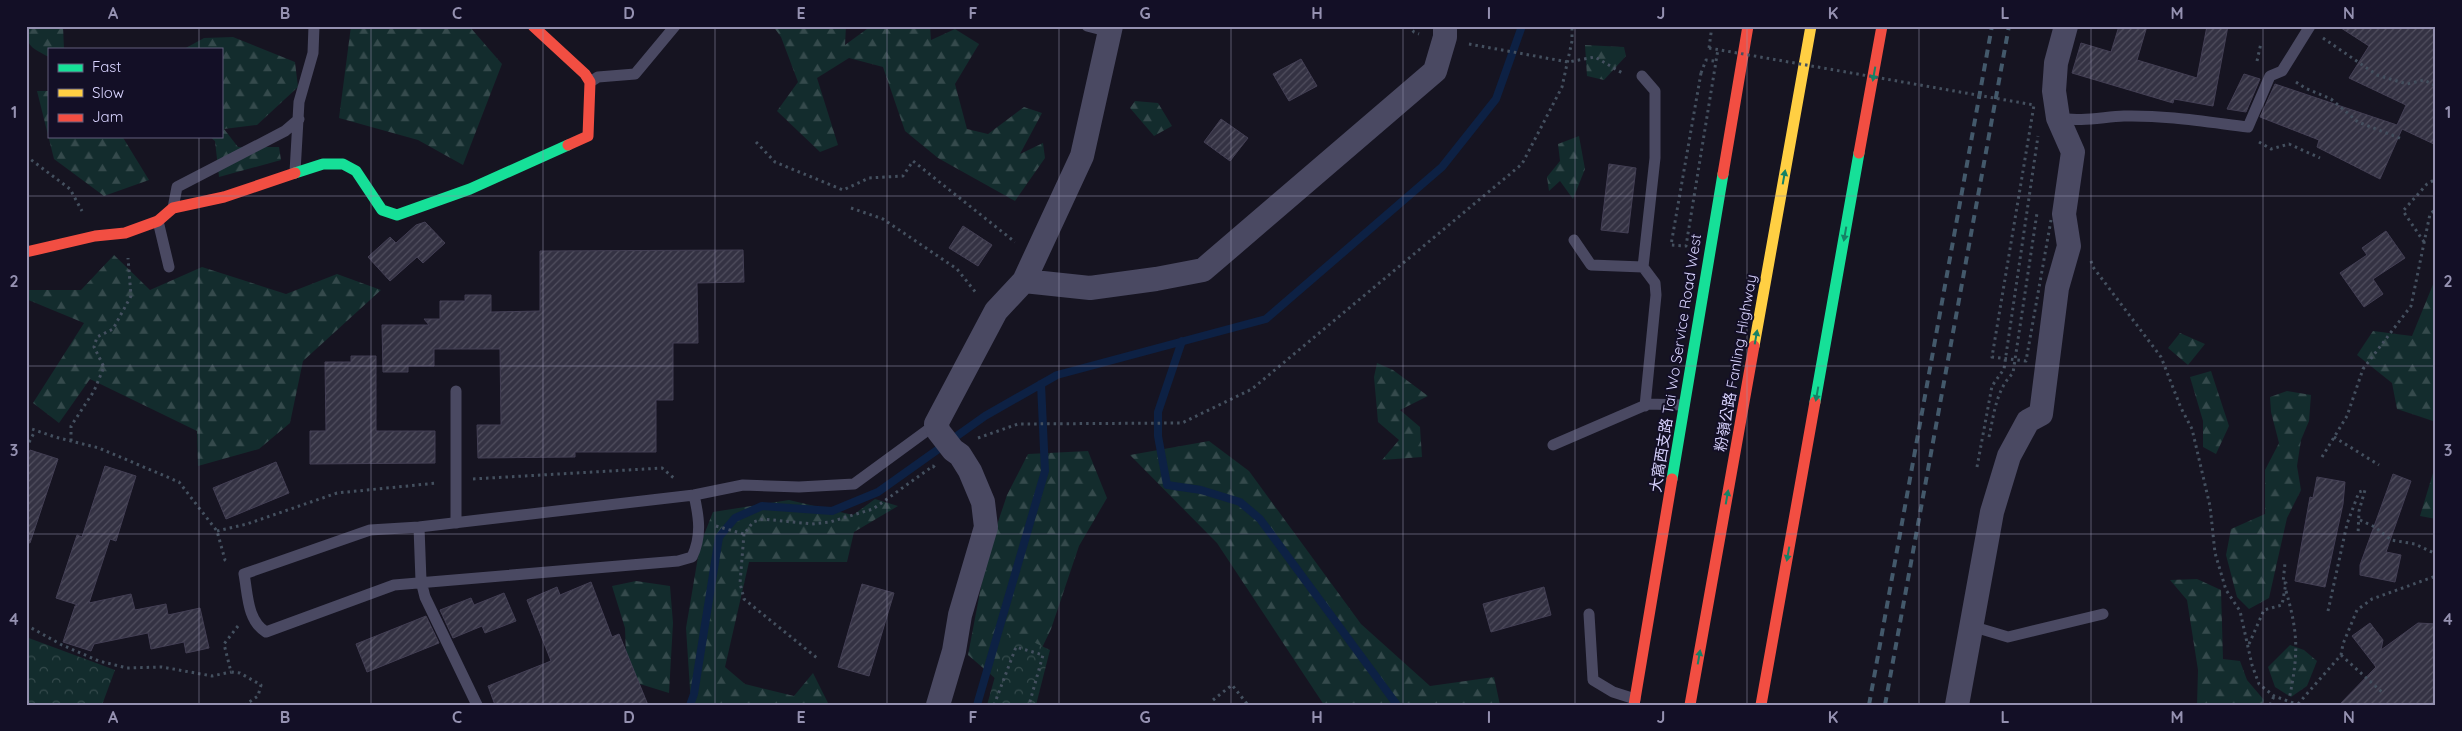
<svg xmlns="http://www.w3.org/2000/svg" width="2462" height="731" font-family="Quicksand,'Noto Sans TC',sans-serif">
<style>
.forest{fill:url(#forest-firs)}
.park{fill:url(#park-crowns)}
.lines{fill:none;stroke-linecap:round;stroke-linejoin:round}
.stream{stroke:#0d2144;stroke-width:8}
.building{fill:url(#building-hatch);stroke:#433f54}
.path{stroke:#44505f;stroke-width:3;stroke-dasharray:2.5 4;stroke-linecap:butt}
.lane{stroke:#4a4962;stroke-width:11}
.street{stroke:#4a4962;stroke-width:24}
.fast{stroke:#16e098;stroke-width:11}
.slow{stroke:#ffcf43;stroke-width:11}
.jam{stroke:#f24e42;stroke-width:11}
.rail{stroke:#43596b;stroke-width:4;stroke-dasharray:8 6;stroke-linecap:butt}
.path-bridge{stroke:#44505f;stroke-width:3;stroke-dasharray:2.5 4;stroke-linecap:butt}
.oneway{fill:#158265}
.grid{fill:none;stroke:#9591b1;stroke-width:1;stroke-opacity:0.55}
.labels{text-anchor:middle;stroke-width:4;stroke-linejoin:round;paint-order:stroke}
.street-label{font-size:15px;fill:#d9d4ff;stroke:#130f26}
.neatline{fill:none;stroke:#9591b1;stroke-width:2}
.grid-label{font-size:16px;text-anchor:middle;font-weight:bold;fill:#9591b1}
</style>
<defs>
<pattern id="forest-firs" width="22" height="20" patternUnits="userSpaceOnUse" patternTransform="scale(1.25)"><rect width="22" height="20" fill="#132c2d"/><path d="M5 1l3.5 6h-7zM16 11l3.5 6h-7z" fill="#354a4c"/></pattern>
<pattern id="park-crowns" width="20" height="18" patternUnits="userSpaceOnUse" patternTransform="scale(1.25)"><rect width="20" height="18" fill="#132c2d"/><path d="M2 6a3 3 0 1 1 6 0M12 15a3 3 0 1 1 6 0" fill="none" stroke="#354a4c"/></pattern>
<pattern id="building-hatch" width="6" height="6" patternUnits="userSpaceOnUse" patternTransform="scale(1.25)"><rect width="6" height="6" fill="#343243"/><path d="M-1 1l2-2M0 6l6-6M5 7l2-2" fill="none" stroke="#514f5f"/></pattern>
</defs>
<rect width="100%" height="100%" fill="#161421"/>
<path class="forest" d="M 26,26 L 63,26 L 64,49 L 49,49 L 49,57 C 32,48 26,47 26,26 Z
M 351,26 L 469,26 L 502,64 L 463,165 L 418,140 L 339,118 Z
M 773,26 L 846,26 L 845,45 L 871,26 L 930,26 L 931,40 L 955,29 L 979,44 L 955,84 L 967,129 L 988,134 L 1024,107 L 1042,113 L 1020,154 L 1043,143 L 1045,158 L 1015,201 L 938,158 L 905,131 L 883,67 L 849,58 L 817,78 L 838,145 L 820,152 L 777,111 L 798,82 L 781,37 Z
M 233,37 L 295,62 L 298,87 L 257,125 L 224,129 L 238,147 L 279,147 L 281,160 L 219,177 L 215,141 L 209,136 L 221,136 L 221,49 L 184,49 L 204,38 Z
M 1585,45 L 1624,47 L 1626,56 L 1604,80 L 1587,76 Z
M 37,91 L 49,91 L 49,136 L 122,136 L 149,180 L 104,196 L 54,159 Z
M 1135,101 L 1158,103 L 1172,126 L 1154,136 L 1130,108 Z
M 1579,136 L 1585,169 L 1573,199 L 1560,181 L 1549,191 L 1547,177 L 1560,161 L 1558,144 Z
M 114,255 L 150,290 L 202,267 L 286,294 L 337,274 L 381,290 L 303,361 L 290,423 L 259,449 L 198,466 L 197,431 L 90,379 L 59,423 L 33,403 L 84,323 L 26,299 L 26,290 L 81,290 Z
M 2434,282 L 2436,282 L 2436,422 L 2397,409 L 2392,383 L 2357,355 L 2373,331 L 2412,336 Z
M 2180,333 L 2205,344 L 2188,365 L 2168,348 Z
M 1377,363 L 1393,370 L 1428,396 L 1400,410 L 1420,427 L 1422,457 L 1382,460 L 1399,440 L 1378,422 L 1374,377 Z
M 2211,371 L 2229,426 L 2216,454 L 2203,447 L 2203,421 L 2190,377 Z
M 2287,391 L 2311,395 L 2309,421 L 2301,440 L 2297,466 L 2301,490 L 2287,518 L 2269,598 L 2249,609 L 2237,597 L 2226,555 L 2231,529 L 2265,514 L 2265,470 L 2279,443 L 2271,412 L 2270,397 Z
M 1209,441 L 1249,471 L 1361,624 L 1430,686 L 1494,677 L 1500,705 L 1324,705 L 1217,543 L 1130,455 Z
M 1088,451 L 1107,498 L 1079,546 L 1051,629 L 1018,698 L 968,655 L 987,555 L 1007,495 L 1028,454 Z
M 2436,463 L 2436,519 L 2420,516 Z
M 875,499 L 898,506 L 854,532 L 847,562 L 749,562 L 725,667 L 745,684 L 794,696 L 813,673 L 829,705 L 691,705 L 686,628 L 700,545 L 713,512 L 789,500 L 853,515 Z
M 2197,579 L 2221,590 L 2223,659 L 2240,661 L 2247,680 L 2264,700 L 2262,705 L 2197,705 L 2198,670 L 2187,600 L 2170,580 Z
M 636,581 L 670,586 L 673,623 L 669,693 L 627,680 L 625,628 L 612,586 Z
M 2290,645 L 2304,650 L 2317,661 L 2307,686 L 2291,697 L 2275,687 L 2268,667 Z"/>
<path class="park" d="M 1008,630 L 1050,650 L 1036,705 L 987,705 Z
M 26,637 L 115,670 L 102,705 L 26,705 Z"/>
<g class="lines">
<path class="stream" d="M 1182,341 L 1158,412 L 1158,436 L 1167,485 L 1201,490 L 1240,502 L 1260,519 L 1397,705
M 690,705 L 694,694 L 719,537 L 735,518 L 762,506 L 832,511 L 878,492 L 985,416 L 1057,375 L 1266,319 L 1442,167 L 1496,99 L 1522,26
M 977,705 L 1045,471 L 1041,384"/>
</g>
<path class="building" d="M 2119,26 L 2147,26 L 2137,60 L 2197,78 L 2207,26 L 2228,26 L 2213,106 L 2174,99 L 2173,103 L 2072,73 L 2081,43 L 2111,52 Z
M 2338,26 L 2436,26 L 2436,145 L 2402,129 L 2380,179 L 2317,147 L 2319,140 L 2260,117 L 2275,84 L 2397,125 L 2406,105 L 2349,78 L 2369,46 Z
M 1301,59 L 1317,86 L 1289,101 L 1273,74 Z
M 2244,74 L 2260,79 L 2246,112 L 2227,109 Z
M 1221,119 L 1248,138 L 1230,161 L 1204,142 Z
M 1609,164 L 1636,168 L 1628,233 L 1601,230 Z
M 425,222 L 445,243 L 423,263 L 417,257 L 390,281 L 368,257 L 390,237 L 396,243 L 416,225 Z
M 963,226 L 992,245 L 978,266 L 949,248 Z
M 2386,231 L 2405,258 L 2373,279 L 2383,294 L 2364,307 L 2340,273 L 2367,255 L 2362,248 Z
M 743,250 L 744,282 L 697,283 L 698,343 L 673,343 L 673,400 L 656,400 L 656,452 L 575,452 L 575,457 L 478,458 L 477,425 L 501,425 L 500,349 L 434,349 L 434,366 L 408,366 L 408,372 L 383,372 L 382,325 L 429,325 L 424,319 L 440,319 L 440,301 L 465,301 L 465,295 L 491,295 L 491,312 L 540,311 L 540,251 Z
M 351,356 L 376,356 L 376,431 L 435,431 L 435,463 L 310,464 L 310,431 L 326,431 L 325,362 L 351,362 Z
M 30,450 L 58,459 L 30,543 L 26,542 L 26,461 Z
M 276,462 L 289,493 L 226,519 L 213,488 Z
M 105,466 L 136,476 L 116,541 L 110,539 L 89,603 L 131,594 L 135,610 L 166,604 L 168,615 L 200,608 L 209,648 L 186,653 L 184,642 L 151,649 L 148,633 L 94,644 L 91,651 L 63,642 L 75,606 L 78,605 L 56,598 L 77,535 L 82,537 Z
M 2393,474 L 2411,481 L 2386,552 L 2401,555 L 2395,582 L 2360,575 L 2360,565 Z
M 2317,477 L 2345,482 L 2343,504 L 2325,587 L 2295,581 L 2310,497 L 2313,498 Z
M 591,582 L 612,637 L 619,634 L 648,705 L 495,705 L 488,686 L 551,661 L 527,600 L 557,587 L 560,595 Z
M 862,584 L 894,593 L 869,676 L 838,667 Z
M 1544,587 L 1551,615 L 1491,632 L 1483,604 Z
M 504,593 L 516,621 L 485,633 L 482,626 L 453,638 L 440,610 L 471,598 L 474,605 Z
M 426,616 L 439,643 L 367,672 L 356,644 Z
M 2370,623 L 2383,640 L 2381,650 L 2418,623 L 2436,624 L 2436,705 L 2339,705 L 2376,667 L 2352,636 Z"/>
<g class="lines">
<path class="path" d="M 1408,26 L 1414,32 L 1419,34
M 2323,38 L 2377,75 L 2407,84 L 2424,80 L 2436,86
M 1469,44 L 1568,62 L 1595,57 L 1624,74
M 1709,48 L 1712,26
M 2257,61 L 2261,43
M 1701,73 L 1706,60 L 1714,61
M 2296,82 L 2305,88 L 2331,99 L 2358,122 L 2402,139
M 756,142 L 775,162 L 843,190 L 869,178 L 903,176 L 913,161 L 1015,242
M 2259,142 L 2271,149 L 2289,144 L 2320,158
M 26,156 L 70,189 L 82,211
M 851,208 L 883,219 L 957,269 L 977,294
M 2424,242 L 2403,211 L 2427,184 L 2436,179
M 2091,261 L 2093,267 L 2161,357 L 2181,408 L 2192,429 L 2210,506 L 2215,553 L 2226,590 L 2240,611 L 2252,665 L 2259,684 L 2274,696 L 2299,705
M 26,427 L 55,437 L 99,448 L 179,482 L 217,531 L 225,560 L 229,563
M 1989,437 C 1994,414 1996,390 2013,373 L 2037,213
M 2334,437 L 2379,465
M 978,438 L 1018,424 L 1182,423 L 1252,389 L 1522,164 L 1562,87 L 1572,41 L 1572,26
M 71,441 L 71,426 L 94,391 L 104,367 L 94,347 L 97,337 L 113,329 L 131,296 L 128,258
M 26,448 L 35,431
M 2322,457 L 2347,416 L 2363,369 L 2411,306 L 2430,214 L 2436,209
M 1977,467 L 1992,386 L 2004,369 L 2038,136
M 473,479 L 662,468 L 675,479
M 2360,520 L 2375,527 L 2391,540 L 2415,544 L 2436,554
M 716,526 L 744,534 L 753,522 L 763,519 L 812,524 L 830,522 L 873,509 L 933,466 L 935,468
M 217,531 L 247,524 L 337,493 L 437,483
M 744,534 L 740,583 L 744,599 L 817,658
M 2286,591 C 2299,636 2298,655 2289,700
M 2328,611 L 2347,524 L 2359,492 L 2365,490 L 2359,511 L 2358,535
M 26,625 L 62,645 L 99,661 L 127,668 L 162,667 L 212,676 L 231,672
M 238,626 L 224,644 L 231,672 L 240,673 L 261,685 L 258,696 L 245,705
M 2249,644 L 2264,610 L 2282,605 L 2286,583 L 2283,583 L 2285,563
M 2341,655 L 2384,694
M 1213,700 L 1232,685 L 1248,705
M 2298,704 L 2341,655 L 2343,644 L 2357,610 L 2372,599 L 2436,576
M 994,705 L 1016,647 L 1043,655 L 1029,705
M 2270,705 L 2274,696"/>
<path class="lane" d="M 1087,26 L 1110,32
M 1642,76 L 1655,91 L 1655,158 L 1643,267
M 590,82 L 598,77 L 635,74 L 675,26
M 2058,118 C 2081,122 2102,117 2124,116 C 2165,115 2207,122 2248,127 L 2270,76 L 2282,71 L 2310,26
M 295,172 L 299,102 L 313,53 L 314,26
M 173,208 L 177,187 L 285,131 L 299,119
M 158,221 L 169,267
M 1574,240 L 1591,265 L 1643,267 L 1655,283 L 1656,295 L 1645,406
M 456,391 L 456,523
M 1553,445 L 1648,404 L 1684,405
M 694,495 C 699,517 702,536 692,557 L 678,561 L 394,585 L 266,632 C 247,620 248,595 244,574 L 370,530 L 419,527 L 694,495 L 743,485 L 799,487 L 854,484 L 936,424
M 419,527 L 421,581 L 425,597 L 477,705
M 1589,614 L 1593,680 L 1613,692 L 1635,699
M 1971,626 L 2008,637 L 2103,614"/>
<path class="street" d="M 1024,281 L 1090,288 L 1156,279 L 1203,270 L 1435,71 L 1445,37 L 1445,26
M 938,705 L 954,651 L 960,615 L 986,527 L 983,502 L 970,471 L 960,455 L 953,450 L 939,432 L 936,424 L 996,311 L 1024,281 L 1082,156 L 1111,26
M 1957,705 L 1992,512 L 2009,456 L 2028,421 L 2041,414 L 2057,288 L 2069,246 L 2064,214 L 2073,152 L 2058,118 L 2054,91 L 2056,63 L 2066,26"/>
<path class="fast" d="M 295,173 L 323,164 L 343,164 L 356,171 L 382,210 L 397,215 L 470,189 L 568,145
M 1815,402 L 1859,153
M 1672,479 L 1723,174"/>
<path class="slow" d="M 1754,346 L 1811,26"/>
<path class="jam" d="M 533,26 L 585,74 L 590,82 L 588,136 L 568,145
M 1859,153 L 1882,26
M 1723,174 L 1748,26
M 26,252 L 95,236 L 125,233 L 158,221 L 173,208 L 224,197 L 295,173
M 1634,705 L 1672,479
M 1690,705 L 1754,346
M 1761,705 L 1815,402"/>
<path class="rail" d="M 1869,705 L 1992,26
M 1885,705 L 2009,26"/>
<path class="path-bridge" d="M 1709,48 L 2034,105 L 1992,357 L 2026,361 L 2051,220
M 1701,73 L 1671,245 L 1686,246 L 1718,49"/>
</g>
<defs><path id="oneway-solid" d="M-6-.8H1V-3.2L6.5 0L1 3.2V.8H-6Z" transform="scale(1.25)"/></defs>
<g class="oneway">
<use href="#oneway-solid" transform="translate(1874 74) rotate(100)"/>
<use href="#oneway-solid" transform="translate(1784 177) rotate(-80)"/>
<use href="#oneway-solid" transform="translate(1845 234) rotate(100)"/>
<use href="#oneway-solid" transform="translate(1756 337) rotate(-80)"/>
<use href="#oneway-solid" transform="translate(1817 394) rotate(100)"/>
<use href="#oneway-solid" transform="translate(1727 497) rotate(-80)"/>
<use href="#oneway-solid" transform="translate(1788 554) rotate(100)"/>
<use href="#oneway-solid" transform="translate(1699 657) rotate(-80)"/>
</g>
<path class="grid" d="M 199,26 L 199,49M 371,26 L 371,705M 543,26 L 543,705M 715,26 L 715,705M 887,26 L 887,705M 1059,26 L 1059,705M 1231,26 L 1231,705M 1403,26 L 1403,705M 1575,26 L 1575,705M 1747,26 L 1747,705M 1919,26 L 1919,705M 2091,26 L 2091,705M 2263,26 L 2263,705M 199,136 L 199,705M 26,196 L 2436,196M 26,366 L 2436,366M 26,534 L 2436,534"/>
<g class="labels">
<g class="street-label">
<text transform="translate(1676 363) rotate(-81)" y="5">大窩西支路 Tai Wo Service Road West</text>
<text transform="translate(1736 363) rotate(-80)" y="5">粉嶺公路 Fanling Highway</text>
</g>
</g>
<rect width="2462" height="731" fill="none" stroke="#130f26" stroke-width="55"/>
<rect x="48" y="48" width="175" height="90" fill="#130f26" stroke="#625e7d"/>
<rect x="58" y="64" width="25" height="8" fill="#16e098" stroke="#625e7d"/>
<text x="92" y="72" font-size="15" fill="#d9d4ff">Fast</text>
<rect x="58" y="89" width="25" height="8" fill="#ffcf43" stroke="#625e7d"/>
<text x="92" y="98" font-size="15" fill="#d9d4ff">Slow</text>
<rect x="58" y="114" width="25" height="8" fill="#f24e42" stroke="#625e7d"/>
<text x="92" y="122" font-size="15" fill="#d9d4ff">Jam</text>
<rect x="28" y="28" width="2406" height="676" class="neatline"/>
<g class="grid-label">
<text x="113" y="19">A</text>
<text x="285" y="19">B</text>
<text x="457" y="19">C</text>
<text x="629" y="19">D</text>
<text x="801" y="19">E</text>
<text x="973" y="19">F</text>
<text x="1145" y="19">G</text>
<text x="1317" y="19">H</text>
<text x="1489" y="19">I</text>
<text x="1661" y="19">J</text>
<text x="1833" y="19">K</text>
<text x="2005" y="19">L</text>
<text x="2177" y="19">M</text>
<text x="2349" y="19">N</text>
<text x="14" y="118">1</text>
<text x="2448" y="118">1</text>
<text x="14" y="287">2</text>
<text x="2448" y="287">2</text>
<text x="14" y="456">3</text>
<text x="2448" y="456">3</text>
<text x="14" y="625">4</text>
<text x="2448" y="625">4</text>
<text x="113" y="723">A</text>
<text x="285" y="723">B</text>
<text x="457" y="723">C</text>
<text x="629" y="723">D</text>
<text x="801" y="723">E</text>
<text x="973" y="723">F</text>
<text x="1145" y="723">G</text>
<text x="1317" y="723">H</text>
<text x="1489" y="723">I</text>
<text x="1661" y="723">J</text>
<text x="1833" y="723">K</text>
<text x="2005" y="723">L</text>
<text x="2177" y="723">M</text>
<text x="2349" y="723">N</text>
</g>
</svg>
